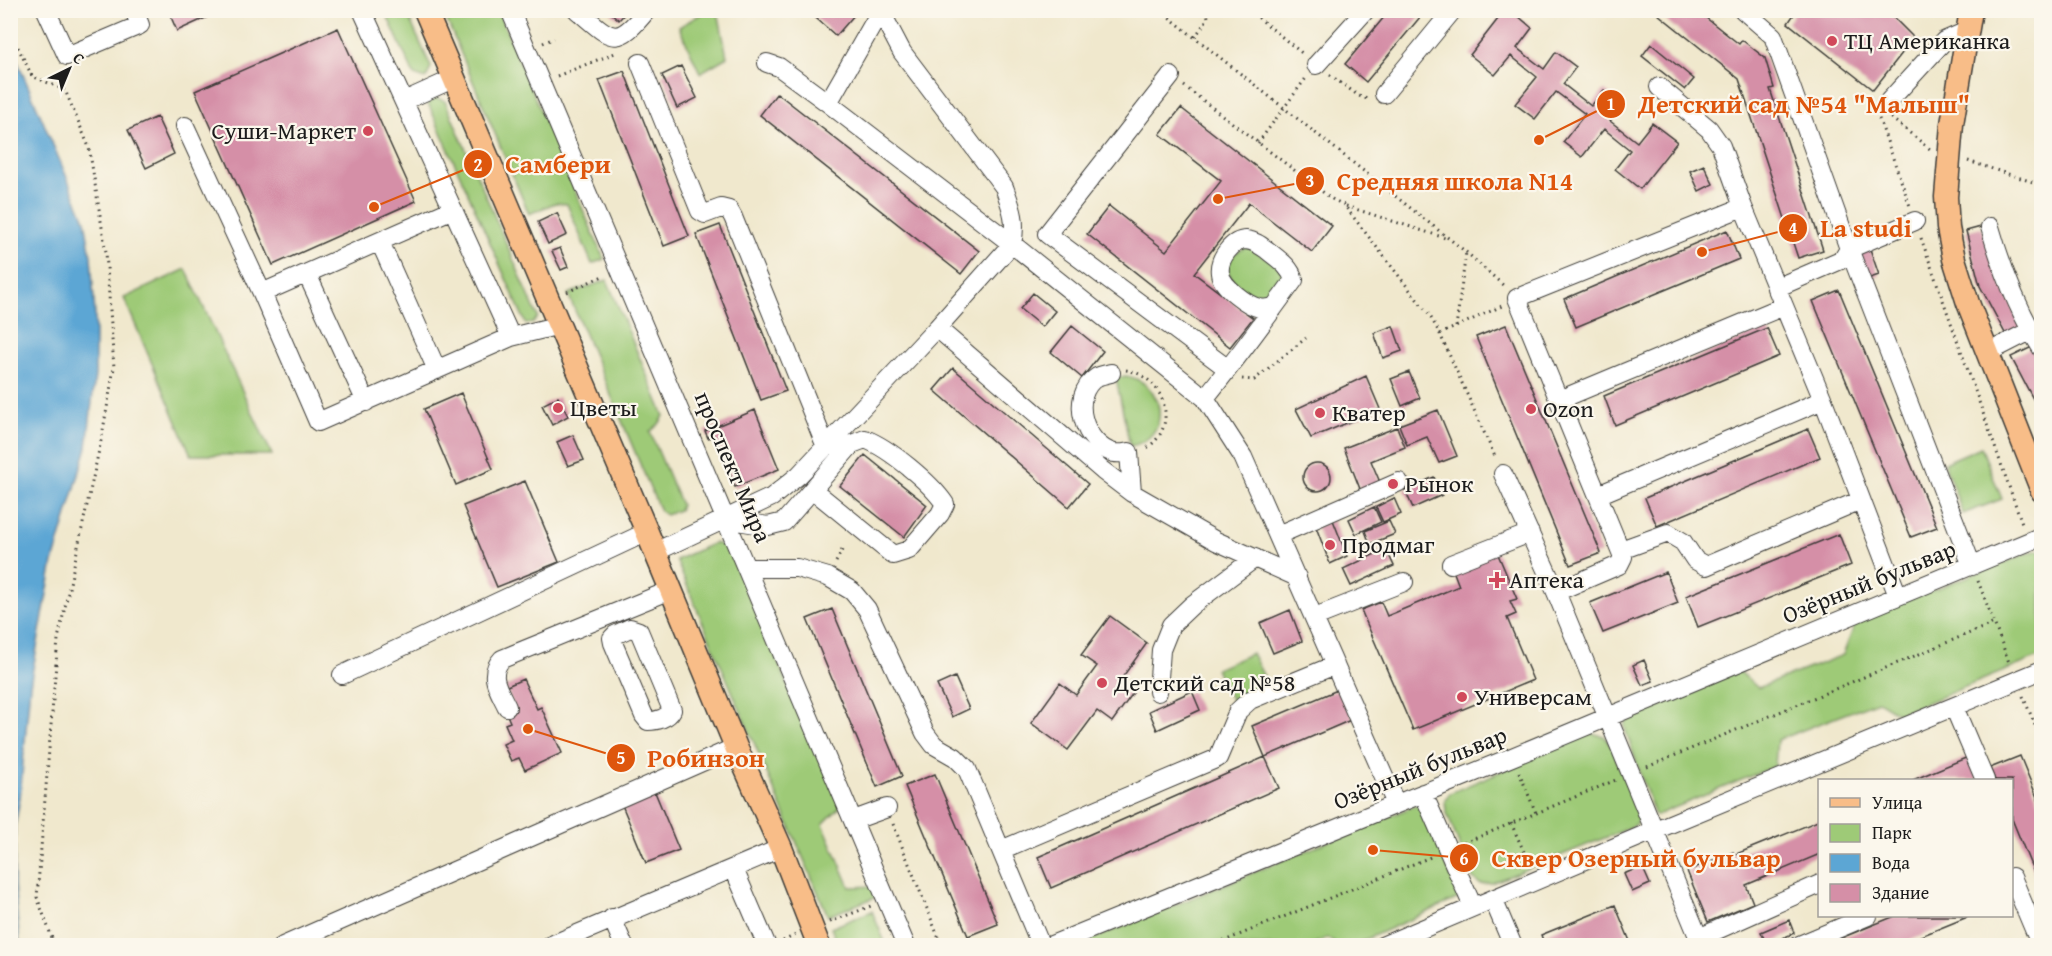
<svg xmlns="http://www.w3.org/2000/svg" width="2052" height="956" font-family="'Gentium Book Plus',serif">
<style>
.green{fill:#9eca77;stroke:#5d734a;stroke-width:1.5}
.water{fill:#5ca6d4;stroke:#3c6178;stroke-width:1.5}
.building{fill:#d58fa7}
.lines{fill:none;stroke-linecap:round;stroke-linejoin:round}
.minor-casing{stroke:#3c3b37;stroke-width:20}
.major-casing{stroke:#3c3b37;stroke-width:25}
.path{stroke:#3c3b37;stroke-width:3;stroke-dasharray:1.5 4.5;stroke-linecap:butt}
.minor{stroke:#fff;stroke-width:18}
.major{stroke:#f8bd88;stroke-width:22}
.poi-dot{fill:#d1495b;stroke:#fbf7ec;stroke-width:2}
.labels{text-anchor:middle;stroke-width:4.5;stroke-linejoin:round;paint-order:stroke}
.poi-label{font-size:24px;fill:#1c1c1c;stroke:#fbf7ec;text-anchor:start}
.street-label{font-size:24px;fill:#1c1c1c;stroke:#fbf7ec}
.leader{fill:none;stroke:#de560d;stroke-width:2}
.callout-dot{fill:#de560d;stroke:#fbf7ec;stroke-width:2}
.mark-label{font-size:18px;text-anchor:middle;font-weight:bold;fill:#fff}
.callout-label{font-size:26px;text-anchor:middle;font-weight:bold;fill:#de560d;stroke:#fbf7ec;stroke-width:4.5;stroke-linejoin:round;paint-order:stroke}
</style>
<rect width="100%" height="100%" fill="#fbf7ec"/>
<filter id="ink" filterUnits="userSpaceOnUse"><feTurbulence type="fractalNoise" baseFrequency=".0167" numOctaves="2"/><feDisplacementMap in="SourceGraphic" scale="12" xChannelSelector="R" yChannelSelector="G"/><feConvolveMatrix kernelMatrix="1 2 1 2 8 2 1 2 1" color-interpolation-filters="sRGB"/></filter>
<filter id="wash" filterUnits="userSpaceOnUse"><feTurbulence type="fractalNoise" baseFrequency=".008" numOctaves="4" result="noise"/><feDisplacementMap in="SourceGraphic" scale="24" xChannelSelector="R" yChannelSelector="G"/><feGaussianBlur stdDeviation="1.35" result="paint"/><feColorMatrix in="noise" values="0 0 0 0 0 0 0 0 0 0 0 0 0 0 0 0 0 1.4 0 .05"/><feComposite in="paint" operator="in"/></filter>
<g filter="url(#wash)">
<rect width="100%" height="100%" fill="#f0e8cd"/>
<path class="green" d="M 385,11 L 406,11 L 431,67 L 426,79 L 414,75 Z
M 443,11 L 498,11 L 604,259 L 592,264 L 567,204 L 555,203 L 529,214 Z
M 706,11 L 718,11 L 727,57 L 700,73 L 679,27 Z
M 436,98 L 445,101 L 538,317 L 533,323 L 526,324 L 428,103 Z
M 1248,246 L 1279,266 L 1285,279 L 1271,299 C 1254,300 1214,276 1232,256 C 1236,252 1243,249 1248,246 Z
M 186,269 L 272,455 L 191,455 L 124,298 Z
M 607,280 L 664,416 L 659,424 L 650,432 L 681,505 L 679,510 L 666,515 L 660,511 L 568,294 Z
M 1126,376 C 1167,383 1172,439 1130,446 L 1116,378 Z
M 1981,447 L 2002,499 L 1963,514 L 1944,463 Z
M 714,543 L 721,545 L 730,553 L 841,806 L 823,824 L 850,887 L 877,886 L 881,895 L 828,916 L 676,560 Z
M 2037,550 L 2041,551 L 2041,656 L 1899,714 L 1878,701 L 1777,740 L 1775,766 L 1655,816 L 1624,726 L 1627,721 L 1738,670 L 1758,688 L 1843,655 L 1857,619 Z
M 1252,653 L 1268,685 L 1232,701 L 1216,669 Z
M 1590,733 L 1604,736 L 1611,745 L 1639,815 L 1636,824 L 1627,829 L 1492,883 L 1480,884 L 1472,878 L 1446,811 L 1445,800 L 1450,793 Z
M 1419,804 L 1461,897 L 1353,945 L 1337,945 L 1327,938 L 1309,946 L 1076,946 Z
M 872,911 L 886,945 L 838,945 L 831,928 Z"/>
<path class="water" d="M 11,46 L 85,220 L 91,256 L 95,315 L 95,375 L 87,447 L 53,562 L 30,685 L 20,798 L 15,826 L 14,885 L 20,946 L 10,945 Z"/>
<g id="blocks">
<path class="building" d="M 168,10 L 223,10 L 177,31 Z
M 608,10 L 628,10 L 619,20 Z
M 807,10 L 850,10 L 855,14 L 836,36 Z
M 1390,10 L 1426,10 L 1366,82 L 1345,64 Z
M 1505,10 L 1511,10 L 1532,28 L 1517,48 L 1544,69 L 1556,52 L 1576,67 L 1563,84 L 1591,106 L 1604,90 L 1623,105 L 1610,121 L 1637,142 L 1652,123 L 1677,142 L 1640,189 L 1615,169 L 1630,150 L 1604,129 L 1582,157 L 1563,142 L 1585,114 L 1556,92 L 1535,119 L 1515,104 L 1537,77 L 1511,56 L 1495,75 L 1470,55 Z
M 1653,10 L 1696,10 L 1739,44 L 1742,40 L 1765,58 L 1774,88 L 1770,89 L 1823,250 L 1798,258 L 1739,79 Z
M 1797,10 L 1880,10 L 1886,15 L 1888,12 L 1914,38 L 1873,90 L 1788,23 Z
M 338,28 L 416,201 L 273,265 L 195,91 Z
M 1651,44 L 1694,79 L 1685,90 L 1642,56 Z
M 681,66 L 697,98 L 677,108 L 662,75 Z
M 624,71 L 689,236 L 664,246 L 599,80 Z
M 777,93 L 979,251 L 961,274 L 760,115 Z
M 1181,108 L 1332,226 L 1312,252 L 1249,203 L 1194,273 L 1253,318 L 1230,347 L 1087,234 L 1109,206 L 1166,251 L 1221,181 L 1160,134 Z
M 157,117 L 174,154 L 146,168 L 128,130 Z
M 1704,165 L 1713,184 L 1699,191 L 1690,171 Z
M 557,213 L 567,235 L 548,244 L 538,222 Z
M 720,225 L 786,391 L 761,400 L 696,234 Z
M 1981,227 L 2002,285 L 2023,328 L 2007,337 L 1980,286 L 1966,231 Z
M 1727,230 L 1739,259 L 1576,327 L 1564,299 Z
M 560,248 L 568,267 L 561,270 L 552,251 Z
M 1870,249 L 1879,275 L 1864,280 L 1856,254 Z
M 1839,290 L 1937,527 L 1911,537 L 1813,301 Z
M 1033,293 L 1055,311 L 1042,327 L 1020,309 Z
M 1506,325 L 1601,553 L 1570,565 L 1476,337 Z
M 1072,326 L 1103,351 L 1082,378 L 1051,352 Z
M 1393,326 L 1402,351 L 1383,358 L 1374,333 Z
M 1767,328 L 1779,356 L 1615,425 L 1604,396 Z
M 2034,346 L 2042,357 L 2042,416 L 2011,357 Z
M 953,368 L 1088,484 L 1069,507 L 934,390 Z
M 1409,372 L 1420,398 L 1402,406 L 1391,379 Z
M 1366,376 L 1380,409 L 1311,438 L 1296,409 Z
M 461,393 L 493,469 L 456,485 L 424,409 Z
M 558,397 L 568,416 L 552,425 L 542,405 Z
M 755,410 L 779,469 L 735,487 L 714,436 L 708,438 L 705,431 Z
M 1438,410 L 1457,456 L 1439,463 L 1427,437 L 1407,445 L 1399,425 Z
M 1397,427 L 1405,447 L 1371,461 L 1382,487 L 1362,494 L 1344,448 Z
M 1808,429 L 1820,457 L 1657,526 L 1645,498 Z
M 573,435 L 584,460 L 568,466 L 557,442 Z
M 865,455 L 927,505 L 904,537 L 840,486 Z
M1303 477a14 14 0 1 1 28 0a14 14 0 1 1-28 0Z
M 1434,477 L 1442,495 L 1413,508 L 1405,490 Z
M 525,481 L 559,562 L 497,587 L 463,506 Z
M 1394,498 L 1401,514 L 1383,522 L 1376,507 Z
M 1374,507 L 1381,522 L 1356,534 L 1349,519 Z
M 1333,520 L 1347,556 L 1330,564 L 1316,527 Z
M 1389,521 L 1395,534 L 1370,544 L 1365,531 Z
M 1839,534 L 1851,565 L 1698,627 L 1686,596 Z
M 1386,549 L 1394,566 L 1351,586 L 1343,569 Z
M 1497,552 L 1517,599 L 1510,601 L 1516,614 L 1507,618 L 1533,680 L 1413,730 L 1361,610 L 1381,602 L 1387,616 L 1459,586 L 1453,570 Z
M 1666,572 L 1678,603 L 1603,633 L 1590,603 Z
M 832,609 L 902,776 L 877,787 L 807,619 Z
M 1290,610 L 1302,641 L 1273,653 L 1260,623 Z
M 1110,616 L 1147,643 L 1119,682 L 1133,693 L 1112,722 L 1097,711 L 1068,750 L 1031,723 L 1060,683 L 1076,695 L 1097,666 L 1081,655 Z
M 1644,660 L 1653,681 L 1642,685 L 1633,665 Z
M 955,677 L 969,709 L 952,717 L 937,685 Z
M 523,679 L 537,709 L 541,707 L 562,753 L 525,770 L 519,758 L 511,761 L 503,744 L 512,740 L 505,724 L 510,722 L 507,715 L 516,711 L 505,687 Z
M 1342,688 L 1353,719 L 1265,757 L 1252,726 Z
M 1192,691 L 1200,710 L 1157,730 L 1149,711 Z
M 2020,756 L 2041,807 L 2041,890 L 2012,819 L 2012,780 L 1995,780 L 1990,768 Z
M 1265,757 L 1279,788 L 1051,888 L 1038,857 Z
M 1968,757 L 1978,780 L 1913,780 Z
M 935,774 L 998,924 L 968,936 L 905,786 Z
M 655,792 L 679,850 L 646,863 L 622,805 Z
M 1820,820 L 1820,854 L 1746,885 L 1753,903 L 1708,922 L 1687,871 L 1733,852 L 1734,855 Z
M 1642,866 L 1650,884 L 1632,892 L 1624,874 Z
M 1615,905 L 1632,946 L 1545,946 L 1541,935 Z
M 1895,916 L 1970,916 L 1899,945 L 1824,945 Z
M 1789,920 L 1794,933 L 1767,945 L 1761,932 Z"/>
</g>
</g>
<g filter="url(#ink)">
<use href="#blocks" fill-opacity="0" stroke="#3c3b37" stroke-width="1.5"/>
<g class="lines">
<g class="minor-casing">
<path id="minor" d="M 46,10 L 67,56 L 140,25 L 134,10
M 362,10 L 511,337
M 510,10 L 906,946
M 577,10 C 611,38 615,50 647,10
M 1743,10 L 1773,36 L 1849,249 L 1972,566
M 640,63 L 700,211 L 705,214 L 721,208 L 729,210 L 733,217 L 826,447
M 767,63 L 779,67 L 828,103 L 1012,244 L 1205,398 L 1243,457 L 1396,804
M 1316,65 L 1366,10
M 1171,76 L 1047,234 L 1228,369
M 1659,87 L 1709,129 L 1721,146 L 1743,207 L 1823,400 L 1898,596
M 1384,94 L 1453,10
M 404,101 L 455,78
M 1889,101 L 1944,41 L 1967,31
M 828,103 L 880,12 L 878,10
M 185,126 L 262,293
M 453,209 L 262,293 L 318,422 L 511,337 L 560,325
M 1990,227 C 2002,269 2018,311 2042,349
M 380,242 L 437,370
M 307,274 L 366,402
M 1776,288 L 1843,259 L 1849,249 L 1915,221
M 937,328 L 1103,471 L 1132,493 L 1216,541 L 1297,577
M 1987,353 L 2030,331
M 1111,373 C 1107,374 1101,375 1097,377 C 1068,396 1084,445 1114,453 C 1119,454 1124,453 1129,452 L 1132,493
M 1205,398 C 1236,360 1265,320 1294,280 C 1290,266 1278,259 1267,250 C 1260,245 1255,241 1246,240 C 1232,240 1218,259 1220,273 C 1221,286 1248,306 1260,308 C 1265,309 1270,308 1274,307
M 1559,400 L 1784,306
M 1503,474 L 1556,592
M 1598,495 L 1823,400
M 726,519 L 768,526 L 784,522 L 852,444 L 865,439 C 889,448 931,483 945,504 L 940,514 L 909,550 L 893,555 L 813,490
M 1278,535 L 1399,482
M 1621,550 L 1668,533 L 1683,542 L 1695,560 L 1706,566 L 1861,500
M 655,552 L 772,497 L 799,475 L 937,328 L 1012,244 C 1017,221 1012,209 1004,187 L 902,52 L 880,10
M 1451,564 L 1530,533
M 746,568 L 797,568 L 828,577 L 852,591 L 867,609 L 925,733 L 934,745 L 955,757 L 967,769 L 1041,946
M 1315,617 L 1404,582
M 630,628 L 639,631 L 672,710 C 668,718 657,721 648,721 L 644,716 L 613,643 L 612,638 L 615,635 Z
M 342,675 L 647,532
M 1158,692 L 1161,650 L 1171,625 L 1192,605 L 1255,558
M 507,707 C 499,690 487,675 502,659 L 671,590
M 1954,707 L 1985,780
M 1423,793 L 1473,907
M 854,820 L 887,808
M 1001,850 L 1218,758 L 1238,711 L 1250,700 L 1335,665
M 734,869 L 767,946
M 2012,877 L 2041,946
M 1493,899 L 1513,946
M 612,918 L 624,946
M 1699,938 L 1820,884
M 283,946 L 736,747
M 549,946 L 781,848
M 1049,946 L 1512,757 L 2042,536
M 1382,946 L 1653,831 L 2042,670
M 1702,946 L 1556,592 L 1619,565 L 1623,557 L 1517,298 L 1743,207
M 1797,946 L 1868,916"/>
</g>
<g class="major-casing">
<path id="major" d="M 425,10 L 647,532 L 736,747 L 781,848 L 819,946
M 1971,10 L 1952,124 L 1946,197 L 1948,228 L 1954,259 L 1968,303 L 2042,491"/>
</g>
<path class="path" d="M 1160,10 L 1466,252 L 1505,287
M 1249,10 L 1303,54
M 10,31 L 32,76 L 65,90 L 89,147 L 106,252 L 114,368 L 102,436 L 58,639 L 37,897 L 55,946
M 1195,37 L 1208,18 L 1207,10
M 543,43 L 554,38
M 1330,75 L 1359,96 L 1367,99
M 557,76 L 615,53
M 1184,86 L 1332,199 L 1344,205 L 1430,316 L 1440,334 L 1496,459
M 1877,113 L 1910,206
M 1891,118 L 1930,149
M 1258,143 L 1306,78
M 1968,161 L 2042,185
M 1346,206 L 1445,238
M 1921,238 L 2023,526
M 567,292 L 605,275
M 1456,327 L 1466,252
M 1440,334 L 1502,306
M 1126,370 C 1165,376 1181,428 1145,449
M 1242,379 L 1254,380 L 1306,338
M 836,562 L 842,550
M 1978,581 L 2010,665
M 2023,696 L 2042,742
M 1647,767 L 1994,623
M 1519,772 L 1536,813
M 1511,823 L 1530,865
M 893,824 L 942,946
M 1464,843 L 1616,780
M 830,922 L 871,906
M 783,941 L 796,935
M 1212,946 L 1433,856"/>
<use href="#minor" class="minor"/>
<use href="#major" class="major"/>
</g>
</g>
<g class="poi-dot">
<circle cx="1832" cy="41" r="6"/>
<circle cx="368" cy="131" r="6"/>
<circle cx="558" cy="408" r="6"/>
<circle cx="1531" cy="409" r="6"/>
<circle cx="1320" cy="413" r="6"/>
<circle cx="1393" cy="484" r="6"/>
<circle cx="1330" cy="545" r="6"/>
<path d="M1494 571h6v6h6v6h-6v6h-6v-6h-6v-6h6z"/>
<circle cx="1102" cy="683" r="6"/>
<circle cx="1462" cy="697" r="6"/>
</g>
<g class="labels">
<g class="poi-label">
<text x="1844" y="49">ТЦ Американка</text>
<text x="356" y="139" text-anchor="end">Суши-Маркет</text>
<text x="570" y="416">Цветы</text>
<text x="1543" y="417">Ozon</text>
<text x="1332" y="421">Кватер</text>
<text x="1405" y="492">Рынок</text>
<text x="1342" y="553">Продмаг</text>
<text x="1509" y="588">Аптека</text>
<text x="1114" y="691">Детский сад №58</text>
<text x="1474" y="705">Универсам</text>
</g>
<g class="street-label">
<text transform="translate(733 467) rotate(67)" y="8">проспект Мира</text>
<text transform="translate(1869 582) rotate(-22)" y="8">Озёрный бульвар</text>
<text transform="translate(1420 768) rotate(-22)" y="8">Озёрный бульвар</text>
</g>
</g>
<path class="leader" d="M1539 140L1611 104M374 207L478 164M1218 199L1310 181M1702 252L1793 228M528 729L621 758M1373 850L1464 858"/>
<g class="callout-dot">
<circle cx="1539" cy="140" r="6"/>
<circle cx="374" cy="207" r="6"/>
<circle cx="1218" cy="199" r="6"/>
<circle cx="1702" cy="252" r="6"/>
<circle cx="528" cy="729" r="6"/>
<circle cx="1373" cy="850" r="6"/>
<circle cx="1611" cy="104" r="15"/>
<circle cx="478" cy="164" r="15"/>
<circle cx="1310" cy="181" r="15"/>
<circle cx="1793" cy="228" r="15"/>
<circle cx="621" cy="758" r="15"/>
<circle cx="1464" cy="858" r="15"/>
</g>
<g class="mark-label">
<text x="1611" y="110">1</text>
<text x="478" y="171">2</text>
<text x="1310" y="187">3</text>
<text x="1793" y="234">4</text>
<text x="621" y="764">5</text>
<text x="1464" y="865">6</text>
</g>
<g class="callout-label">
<text x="1804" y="113">Детский сад №54 "Малыш"</text>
<text x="558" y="173">Самбери</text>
<text x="1455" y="190">Средняя школа N14</text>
<text x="1866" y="237">La studi</text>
<text x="706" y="767">Робинзон</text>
<text x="1636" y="867">Сквер Озерный бульвар</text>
</g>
<rect width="2052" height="956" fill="none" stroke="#fbf7ec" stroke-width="36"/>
<rect x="1818" y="779" width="195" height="138" fill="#fbf7ec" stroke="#a29f99" stroke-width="1.5"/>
<rect x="1830" y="798" width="30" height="9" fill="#f8bd88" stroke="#a29f99" stroke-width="1.5"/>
<text x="1872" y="809" font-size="18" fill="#1c1c1c">Улица</text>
<rect x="1830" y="824" width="30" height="18" fill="#9eca77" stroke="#a29f99" stroke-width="1.5"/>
<text x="1872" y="839" font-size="18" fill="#1c1c1c">Парк</text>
<rect x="1830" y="854" width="30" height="18" fill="#5ca6d4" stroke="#a29f99" stroke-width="1.5"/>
<text x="1872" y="869" font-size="18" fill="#1c1c1c">Вода</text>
<rect x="1830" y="884" width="30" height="18" fill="#d58fa7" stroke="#a29f99" stroke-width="1.5"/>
<text x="1872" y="899" font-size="18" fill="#1c1c1c">Здание</text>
<g transform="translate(69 69) rotate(43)" stroke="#fbf7ec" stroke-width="4.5" paint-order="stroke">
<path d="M0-4.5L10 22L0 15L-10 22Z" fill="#1c1c1c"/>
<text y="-9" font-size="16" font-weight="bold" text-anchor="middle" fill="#1c1c1c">С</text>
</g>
</svg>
